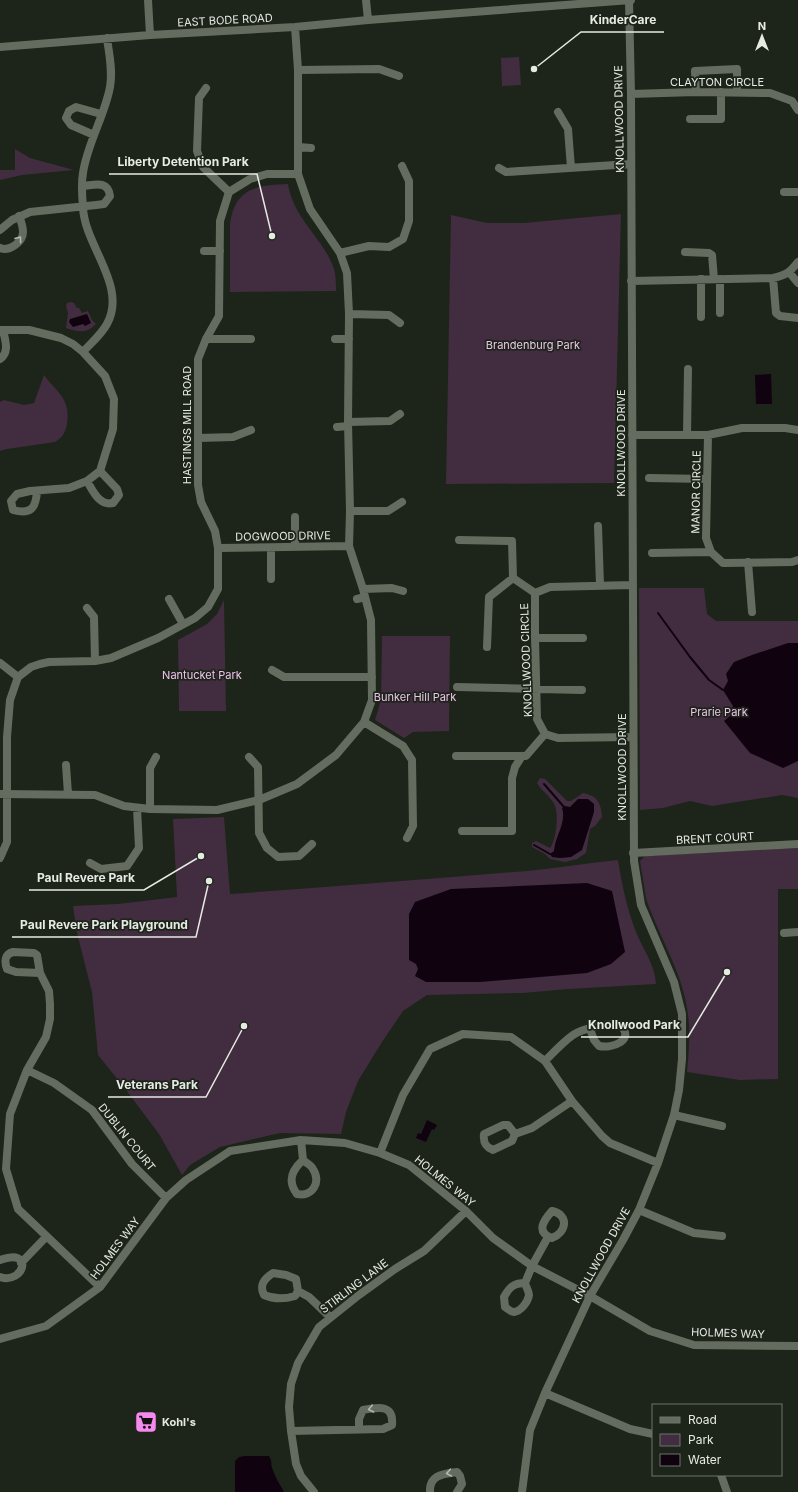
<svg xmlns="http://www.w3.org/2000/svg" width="798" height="1492" font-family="Inter,sans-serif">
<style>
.green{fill:#412d3f}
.water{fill:#110210}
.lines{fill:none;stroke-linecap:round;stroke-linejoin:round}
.stream{stroke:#110210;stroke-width:2}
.minor{stroke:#646c60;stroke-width:8}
.oneway{stroke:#b1b8af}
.labels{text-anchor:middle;stroke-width:3.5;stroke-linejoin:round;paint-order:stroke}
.street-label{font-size:11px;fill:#e5eae3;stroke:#1d241a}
.park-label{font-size:11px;fill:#f0c2ec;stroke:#1d241a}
.poi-label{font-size:11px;font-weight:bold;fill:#e5eae3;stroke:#1d241a;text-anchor:start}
.leader{fill:none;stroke:#e5eae3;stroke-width:1.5}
.callout-dot{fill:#e5eae3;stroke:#1d241a;stroke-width:1.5}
.callout-label{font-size:12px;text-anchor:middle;font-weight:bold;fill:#e5eae3;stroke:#1d241a;stroke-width:3.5;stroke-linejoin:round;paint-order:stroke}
</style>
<rect width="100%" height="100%" fill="#1d241a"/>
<path class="green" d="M 519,57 L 521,85 L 502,86 L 501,58 Z
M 15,149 L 30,158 L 74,170 L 22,175 L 0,180 L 0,170 L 15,170 Z
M 288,184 C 294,219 321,236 333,266 C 336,274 336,283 336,291 L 230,292 L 230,224 C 235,188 256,185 288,184 Z
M 621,214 L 614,483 L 446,484 L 451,215 L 487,223 L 524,223 Z
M 71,302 L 74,303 L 77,308 L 79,308 L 82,313 L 88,311 L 92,320 L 96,324 C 86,334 78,332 66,328 L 68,313 L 66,306 L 67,303 Z
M 44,375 C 57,393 71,398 67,424 C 65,433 63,437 55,442 L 7,449 L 0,451 L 0,402 L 4,400 L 24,405 L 34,403 Z
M 639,588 L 704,588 L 707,614 L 716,621 L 798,621 L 798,798 L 782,795 L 712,806 L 690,801 L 663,808 L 640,810 Z
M 224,600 L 226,711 L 179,711 L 178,640 L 207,624 L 217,614 Z
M 382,636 L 450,636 L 449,731 L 413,732 L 404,738 L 375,720 L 381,700 Z
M 540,778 L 545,779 L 567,801 L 571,801 L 583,793 C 598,796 601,803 602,817 L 595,826 L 590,829 L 586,853 L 577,859 L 565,862 L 550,859 L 545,854 L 532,847 L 532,843 L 536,841 L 550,848 C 556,840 559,816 555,806 C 552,797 542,792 537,783 Z
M 224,817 L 230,894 C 329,887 428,879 527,871 C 558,868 588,863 618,860 C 622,885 627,909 636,932 C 643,949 655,965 656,984 L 568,989 L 523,993 L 427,995 L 403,1011 L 382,1042 L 358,1081 L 346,1112 L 341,1134 L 280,1133 L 220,1147 L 190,1165 L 182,1175 L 159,1134 L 123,1086 L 98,1055 L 92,992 L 77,933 L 73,906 L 118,904 L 177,897 L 173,819 Z
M 798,848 L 798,889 L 778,889 L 778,1079 L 740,1080 L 687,1072 C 689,1051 691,1029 687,1008 C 681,969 658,935 646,898 L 640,861 L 645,856 Z"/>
<path class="water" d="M 87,314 L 91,323 L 85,326 L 83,324 L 73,327 L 69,322 L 70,319 Z
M 771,374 L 772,404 L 756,404 L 755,375 Z
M 788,643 L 798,643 L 798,761 L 783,768 L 750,753 L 724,721 L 730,716 L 733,706 L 723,690 L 728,681 L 726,674 L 734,662 L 752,655 Z
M 578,799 L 588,799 L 594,804 L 594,812 L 582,850 L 571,857 L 560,858 L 552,857 L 550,854 L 554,851 C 555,836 567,822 562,808 L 565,806 L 570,807 Z
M 587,883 L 612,891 L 625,952 L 611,964 L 587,973 L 480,982 L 426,982 L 415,976 L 418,969 L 416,964 L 409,960 L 409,914 L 415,902 L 451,889 Z
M 427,1120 L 437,1125 L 434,1130 L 432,1129 L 426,1142 L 416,1138 L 418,1133 L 421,1134 Z
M 245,1456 L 269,1456 C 272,1460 271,1464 272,1468 C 275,1477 280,1485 284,1492 L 235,1492 L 235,1461 L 239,1457 Z"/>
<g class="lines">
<path class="stream" d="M 658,613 L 690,657 L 709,680 L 723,690
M 544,784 L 564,807
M 534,845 L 550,854"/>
<path class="minor" d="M 148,0 L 150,35
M 366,0 L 368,20
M 0,47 L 150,35 L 295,27 L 368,20 L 631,0
M 298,70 L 379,69 L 399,76
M 206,88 L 199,98 L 197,151 L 203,167 L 229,192
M 696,92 L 695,71 L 737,69 L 737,92
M 631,94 L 696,92 L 770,93 L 792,101 L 798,110
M 558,112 L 568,129 L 571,168
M 690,119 L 721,119 L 721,92
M 94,135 L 71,125 L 66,118 L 69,111 L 76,107 L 101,114
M 299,147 L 311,148
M 499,168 L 506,172 L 631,164
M 784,192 L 798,192
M 0,230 L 12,220 L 30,212 L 96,205 L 104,204 L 110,196 C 108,180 95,185 83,186
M 0,248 C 9,252 23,242 23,232 C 23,227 21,221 19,216
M 204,251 L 220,251
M 685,252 L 709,253 L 712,255 L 714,279
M 340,253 L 369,246 L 389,247 L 403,239 L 409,221 L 409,181 L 402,166
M 789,272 L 798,283
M 773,278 L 776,313 L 780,316 L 798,318
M 701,279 L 701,317
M 631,281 L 773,278 C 787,275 790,272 798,262
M 720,313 L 720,279
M 349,314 L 389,315 L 400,323
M 0,330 L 29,330 L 61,338 L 73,344 L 83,352 L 105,376 L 114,399 L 113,429 L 100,471 L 87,481 L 69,488 L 30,491 L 17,494 L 11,501 L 13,510 C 31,515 36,508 37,491
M 206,339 L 251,339
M 335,339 L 349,339
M 83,352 C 91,343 101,335 107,324 C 128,286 84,245 83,207 C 82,196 81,184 83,173 C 87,144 105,115 110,87 C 113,70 109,54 107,38
M 0,359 C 10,352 5,340 3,330
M 348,422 L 390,421 L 400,414
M 337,427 L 348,426
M 632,435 L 708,435 L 742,428 L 785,428 L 798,430
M 687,435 L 688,369
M 708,435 L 706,538 L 711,552 L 723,563 L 792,562 L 798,560
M 199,438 L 233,437 L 251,430
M 649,478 L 706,479
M 87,481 C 93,491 99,506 113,503 L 119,495 L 117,489 L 100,471
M 350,511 L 388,511 L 402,502
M 295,517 L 295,546
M 598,526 L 600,585
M 459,540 L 512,541 L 513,578
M 218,548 L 349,546
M 652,553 L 711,552
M 748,562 L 752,612
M 513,578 L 535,593
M 271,579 L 271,548
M 363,589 L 392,588 L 403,591
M 535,593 L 535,638 L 537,719 L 545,734 L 558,738 L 633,737
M 535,593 L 550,587 L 632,585
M 169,599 L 183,624
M 357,599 L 365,597
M 87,608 L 94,617 L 95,661
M 535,638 L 583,638
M 487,647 L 489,597 L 513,578
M 0,663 L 18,677
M 272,670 L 284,677 L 372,677
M 457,687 L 582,690
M 364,722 L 403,746 L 412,760 L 413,826 L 407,838
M 456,756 L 526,756 L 545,734
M 249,757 L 258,767 L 259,833 L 267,848 L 278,857 L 299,856 L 312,844
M 66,765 L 68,794
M 0,794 L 95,795 L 124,806 L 150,809 L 217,810 L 259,800 L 297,784 L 336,755 L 364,722 L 372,700 L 371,620 L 363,589 L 349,546 L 350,511 L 348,422 L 349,314 L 347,273 L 340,253 L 310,209 L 298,174 L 298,70 L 295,27
M 150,809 L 150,768 L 156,757
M 462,831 L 512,831 L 512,778 L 515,767 L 522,756
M 633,853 L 798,844
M 0,858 L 7,842 L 7,737 L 10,700 L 18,677 L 31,667 L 40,664 L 49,662 L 95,661 L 111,658 L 158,638 L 195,618 L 208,607 L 218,589 L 218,548 L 215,531 L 201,502 L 198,485 L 198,359 L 206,339 L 219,316 L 220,221 L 229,192 L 250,179 L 267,174 L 298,174
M 90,863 L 101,869 L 127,866 L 139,848 L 137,808
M 784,933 L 798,932
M 13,952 L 34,953 L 37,955 L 40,973 L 16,972 L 7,969 C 4,961 5,954 13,952 Z
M 40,973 L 49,991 L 50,1004 L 50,1019 L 46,1037 L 27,1070 L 10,1114 L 6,1169 L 18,1209 L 100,1287
M 545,1061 C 554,1052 563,1042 573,1035 C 581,1029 611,1022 620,1025 C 636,1040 612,1049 599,1046 L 594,1040 L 590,1029
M 27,1070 L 54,1083 L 92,1110 L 132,1164 L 166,1198
M 674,1115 L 722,1126
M 503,1125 L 508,1125 L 515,1134 L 512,1141 L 493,1150 C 485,1147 483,1142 484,1134 Z
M 515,1134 L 532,1128 L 572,1101
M 301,1140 L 303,1160
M 380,1153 L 403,1095 L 430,1049 L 463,1034 L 511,1037 L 545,1061 L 572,1101 L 602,1136 L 610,1143 L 658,1163
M 303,1160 C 306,1163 311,1165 313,1169 C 321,1182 313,1197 297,1194 C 287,1181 292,1170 303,1160 Z
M 639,1210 L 694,1233 L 722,1236
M 552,1211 C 570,1215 566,1233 552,1238 C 535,1232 544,1220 552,1211 Z
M 0,1260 C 35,1247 24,1285 0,1277
M 21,1263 L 46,1237
M 273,1273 L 286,1275 L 296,1279 L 298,1291 L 295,1296 C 285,1299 273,1299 264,1295 C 259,1285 264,1279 273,1273 Z
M 525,1283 C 513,1283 509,1288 504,1297 L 505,1307 C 508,1309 511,1312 514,1312 C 521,1311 528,1302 529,1295 C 529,1291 526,1287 525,1283 L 532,1266 L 548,1237
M 298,1291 L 309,1297 L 330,1317
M 0,1339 L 46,1326 L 100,1287 L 166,1198 L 186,1180 L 230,1151 L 301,1140 L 345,1143 L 380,1153 L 409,1165 L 466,1211 L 493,1238 L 532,1266 L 590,1296 L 650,1331 L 694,1345 L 798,1346
M 545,1393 L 630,1429 L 653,1434
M 291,1431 L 383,1429 L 392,1425 C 394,1404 378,1407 363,1410 L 359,1419 L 359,1429
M 721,1475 L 727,1492
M 314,1492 L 301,1476 L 296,1464 L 291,1431 L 289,1407 L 291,1384 L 298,1363 L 319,1327 L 359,1295 L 395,1269 L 424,1251 L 466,1211
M 430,1492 C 429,1475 443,1474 457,1472 L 460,1476 L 462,1484 L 457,1492
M 522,1492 L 530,1430 L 545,1393 L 590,1296 L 623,1240 L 639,1210 L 658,1163 L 674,1115 L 679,1090 L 682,1059 L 682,1014 L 674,982 L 641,905 L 634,861 L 631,94 L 629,0"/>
</g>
<defs><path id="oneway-chevron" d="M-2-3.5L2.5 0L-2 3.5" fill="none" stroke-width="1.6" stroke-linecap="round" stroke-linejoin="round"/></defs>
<g class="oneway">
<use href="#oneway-chevron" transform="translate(19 239) rotate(-53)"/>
<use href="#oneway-chevron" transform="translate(371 1409) rotate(168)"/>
<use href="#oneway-chevron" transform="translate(449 1473) rotate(170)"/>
</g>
<defs>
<g id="supermarket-square" transform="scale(1.15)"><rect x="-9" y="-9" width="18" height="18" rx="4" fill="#f589ee" stroke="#1d241a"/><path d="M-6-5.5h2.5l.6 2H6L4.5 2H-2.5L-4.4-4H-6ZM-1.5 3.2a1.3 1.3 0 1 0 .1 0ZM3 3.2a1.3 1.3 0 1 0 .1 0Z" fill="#111"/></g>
</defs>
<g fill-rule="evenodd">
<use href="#supermarket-square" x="146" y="1422"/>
</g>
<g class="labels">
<g class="street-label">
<text transform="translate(225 20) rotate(-3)" y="4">EAST BODE ROAD</text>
<text x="717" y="86">CLAYTON CIRCLE</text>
<text transform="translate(619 119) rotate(-91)" y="4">KNOLLWOOD DRIVE</text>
<text transform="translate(187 425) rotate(-90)" y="4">HASTINGS MILL ROAD</text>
<text transform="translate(621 443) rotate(-90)" y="4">KNOLLWOOD DRIVE</text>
<text transform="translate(696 492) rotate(-89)" y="4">MANOR CIRCLE</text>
<text transform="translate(283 536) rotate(-1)" y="4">DOGWOOD DRIVE</text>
<text transform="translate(526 660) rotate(-92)" y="4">KNOLLWOOD CIRCLE</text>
<text transform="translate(622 767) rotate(-90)" y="4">KNOLLWOOD DRIVE</text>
<text transform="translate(715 838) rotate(-3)" y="4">BRENT COURT</text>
<text transform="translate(127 1137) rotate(51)" y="4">DUBLIN COURT</text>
<text transform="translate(445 1181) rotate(39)" y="4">HOLMES WAY</text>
<text transform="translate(115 1248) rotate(-53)" y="4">HOLMES WAY</text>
<text transform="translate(601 1255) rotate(-61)" y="4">KNOLLWOOD DRIVE</text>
<text transform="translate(354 1286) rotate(-37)" y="4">STIRLING LANE</text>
<text transform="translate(728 1333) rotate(2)" y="4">HOLMES WAY</text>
</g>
<g class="park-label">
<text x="533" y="349">Brandenburg Park</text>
<text x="202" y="679">Nantucket Park</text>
<text x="415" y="701">Bunker Hill Park</text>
<text x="719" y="716">Prarie Park</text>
</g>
<g class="poi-label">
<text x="162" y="1426">Kohl's</text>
</g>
</g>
<path class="leader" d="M534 69L581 32H664M272 236L257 174H109M201 856L144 890H29M209 881L196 937H12M727 972L688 1037H581M244 1026L206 1097H108"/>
<g class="callout-dot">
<circle cx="534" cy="69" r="4"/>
<circle cx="272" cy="236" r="4"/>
<circle cx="201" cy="856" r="4"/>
<circle cx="209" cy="881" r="4"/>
<circle cx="727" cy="972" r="4"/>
<circle cx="244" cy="1026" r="4"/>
</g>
<g class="callout-label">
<text x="623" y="24">KinderCare</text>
<text x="183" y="166">Liberty Detention Park</text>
<text x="86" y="882">Paul Revere Park</text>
<text x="104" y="929">Paul Revere Park Playground</text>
<text x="634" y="1029">Knollwood Park</text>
<text x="157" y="1089">Veterans Park</text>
</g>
<rect x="652" y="1404" width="130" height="72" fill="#1d241a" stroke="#6d736a"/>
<rect x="660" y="1417" width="20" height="6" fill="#646c60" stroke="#6d736a"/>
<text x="688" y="1424" font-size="12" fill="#e5eae3">Road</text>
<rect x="660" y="1434" width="20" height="12" fill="#412d3f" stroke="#6d736a"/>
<text x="688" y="1444" font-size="12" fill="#e5eae3">Park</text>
<rect x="660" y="1454" width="20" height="12" fill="#110210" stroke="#6d736a"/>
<text x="688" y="1464" font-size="12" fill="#e5eae3">Water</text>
<g transform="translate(762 36)" stroke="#1d241a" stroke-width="3" paint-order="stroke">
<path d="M0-3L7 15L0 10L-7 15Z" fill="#e5eae3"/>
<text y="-6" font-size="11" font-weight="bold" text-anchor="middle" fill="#e5eae3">N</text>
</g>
</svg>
